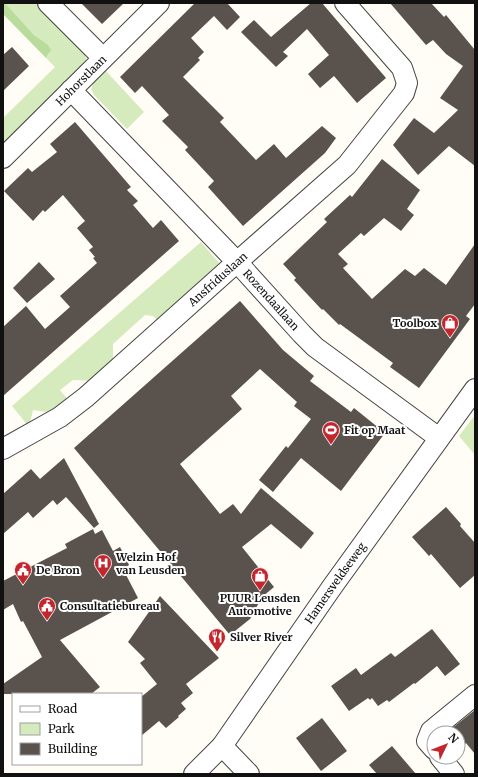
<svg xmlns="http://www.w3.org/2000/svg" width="478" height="777" font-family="Merriweather,serif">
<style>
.green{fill:#d5ebbd}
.forest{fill:#b9dc9c}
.building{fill:#5a524d}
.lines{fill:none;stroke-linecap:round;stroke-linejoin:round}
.minor-casing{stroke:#444;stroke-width:22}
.minor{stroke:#fff;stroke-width:20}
.labels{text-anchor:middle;stroke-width:4;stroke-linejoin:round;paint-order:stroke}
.street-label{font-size:11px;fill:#111;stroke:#fff}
.poi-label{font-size:11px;font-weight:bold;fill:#111;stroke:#fff;text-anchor:start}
</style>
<rect width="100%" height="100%" fill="#fffdf5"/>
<path class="green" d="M 5,3 L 37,3 L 84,50 L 86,58 L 85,65 L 3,146 L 3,118 L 55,67 L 46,58 L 49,54 L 42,41 L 34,35 Z
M 105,70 L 144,112 L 127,129 L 94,95 L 91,89 L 94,81 Z
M 201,242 L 220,264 L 218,268 L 159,322 L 153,316 L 145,315 L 113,344 L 113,363 L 92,381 L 73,380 L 60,390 L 69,401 L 53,413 L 33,410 L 29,427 L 12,406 Z
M 475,415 L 475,455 L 459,436 Z"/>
<path class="forest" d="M 3,3 L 5,3 L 34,35 L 48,45 L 51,50 L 46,58 L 3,14 Z"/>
<path class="building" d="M 81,3 L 124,3 L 102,24 Z
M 195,3 L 227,3 L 240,17 L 227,30 L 214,16 L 191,38 L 204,52 L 198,58 L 200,60 L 183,77 L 224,118 L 220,122 L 256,160 L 274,144 L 286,158 L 322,126 L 336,138 L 325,153 L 243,226 L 208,187 L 214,181 L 185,150 L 188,147 L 162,121 L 169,115 L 142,86 L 135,93 L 120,77 Z
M 311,3 L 322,3 L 386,78 L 357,103 L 334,76 L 320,88 L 308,74 L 329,55 L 307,29 L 283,52 L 288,56 L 276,67 L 241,32 L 254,20 L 271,37 Z
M 390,3 L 431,3 L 444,17 L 446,15 L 475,50 L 475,166 L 449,146 L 418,175 L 393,145 L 414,118 L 434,133 L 458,110 L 440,98 L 463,66 L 446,54 L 433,40 L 426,45 Z
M 12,47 L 29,66 L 3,91 L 3,55 Z
M 75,122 L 131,187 L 127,190 L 138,201 L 133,205 L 153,228 L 161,220 L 179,241 L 3,396 L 3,327 L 26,306 L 45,329 L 70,307 L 60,296 L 97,263 L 93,258 L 95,257 L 89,250 L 93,247 L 77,228 L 85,221 L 63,195 L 45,212 L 43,210 L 33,221 L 4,191 L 28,168 L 32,172 L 57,152 L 50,144 Z
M 382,159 L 420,190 L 407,209 L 414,215 L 401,231 L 384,218 L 364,236 L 361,233 L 338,254 L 348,264 L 343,268 L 372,299 L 405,269 L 415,276 L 424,268 L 446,285 L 475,244 L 475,304 L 466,316 L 470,319 L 419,388 L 390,367 L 393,363 L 340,324 L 339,325 L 323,309 L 322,310 L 294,280 L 296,278 L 283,264 L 327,222 L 324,219 L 350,195 L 352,197 Z
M 39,262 L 55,279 L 27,303 L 13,288 Z
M 240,301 L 283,350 L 314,376 L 310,381 L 351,412 L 354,408 L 385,433 L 341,491 L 301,458 L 273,492 L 259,480 L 286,446 L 288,448 L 311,419 L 294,406 L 297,402 L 260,369 L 231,396 L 242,409 L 180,464 L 220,514 L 233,504 L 241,514 L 261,488 L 314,533 L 301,549 L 271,524 L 242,547 L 274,587 L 262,597 L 250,619 L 230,635 L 74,448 Z
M 64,458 L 99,524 L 94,528 L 66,497 L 57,505 L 53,500 L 33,518 L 28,512 L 3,534 L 3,494 L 31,469 L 40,479 Z
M 446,507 L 461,524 L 460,526 L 475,543 L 475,575 L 460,588 L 431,554 L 429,556 L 412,537 Z
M 93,529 L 95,534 L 102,530 L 113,551 L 120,547 L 129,565 L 123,569 L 138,598 L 60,640 L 100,687 L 91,694 L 3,694 L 3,684 L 42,657 L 23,621 L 21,622 L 13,604 L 3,610 L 3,581 L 67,548 L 65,544 Z
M 160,596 L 219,658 L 186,684 L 193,693 L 181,703 L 186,709 L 178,716 L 179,717 L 166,728 L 159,721 L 141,736 L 141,697 L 157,684 L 140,663 L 145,659 L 128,642 Z
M 432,629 L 460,664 L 445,676 L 437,666 L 415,684 L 414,683 L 389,702 L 387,700 L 378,706 L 372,698 L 370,700 L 368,698 L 349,711 L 331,686 L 356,668 L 361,675 L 391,653 L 395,657 Z
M 475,710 L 475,754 L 466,743 L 464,745 L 458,737 L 458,733 L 455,733 L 451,729 Z
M 322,718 L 347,751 L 321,771 L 296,738 Z
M 392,746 L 416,774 L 377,774 L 369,765 Z"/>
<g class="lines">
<g class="minor-casing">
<g id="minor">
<path d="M 48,3 L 103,58"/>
<path id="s1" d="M 71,90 L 237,262 L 302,334 L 315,347 L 439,438"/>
<path id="s2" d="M 3,158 L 159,3"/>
<path id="s3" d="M 3,449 L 60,417 L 86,397 L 237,262 L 347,165 L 404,93 L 407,83 L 402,68 L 345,3"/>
<path d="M 222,746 L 249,774"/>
<path d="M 434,749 L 427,741 L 431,731 L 475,695"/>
<path d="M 440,757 L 454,774"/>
<path id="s4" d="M 194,774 L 222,746 L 332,587 L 475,389"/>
</g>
</g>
<use href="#minor" class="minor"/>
</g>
<defs>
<g id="shop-pin" transform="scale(0.9)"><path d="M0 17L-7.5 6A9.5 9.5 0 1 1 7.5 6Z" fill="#c4262e" stroke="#fff"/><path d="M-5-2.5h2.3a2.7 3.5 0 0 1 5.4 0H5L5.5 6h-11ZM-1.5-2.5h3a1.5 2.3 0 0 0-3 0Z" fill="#fff"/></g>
<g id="stadium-pin" transform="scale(0.9)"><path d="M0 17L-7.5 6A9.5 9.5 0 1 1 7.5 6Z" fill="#c4262e" stroke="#fff"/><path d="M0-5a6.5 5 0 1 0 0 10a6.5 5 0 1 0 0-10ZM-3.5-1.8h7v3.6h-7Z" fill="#fff"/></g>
<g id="hospital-pin" transform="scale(0.9)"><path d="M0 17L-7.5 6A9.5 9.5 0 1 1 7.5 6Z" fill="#c4262e" stroke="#fff"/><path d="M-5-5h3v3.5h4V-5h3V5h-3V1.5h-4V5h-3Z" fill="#fff"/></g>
<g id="civic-pin" transform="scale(0.9)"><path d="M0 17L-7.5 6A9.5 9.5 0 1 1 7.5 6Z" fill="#c4262e" stroke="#fff"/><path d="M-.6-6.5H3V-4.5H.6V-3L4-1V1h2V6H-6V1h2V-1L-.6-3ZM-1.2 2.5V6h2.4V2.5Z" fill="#fff"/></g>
<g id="restaurant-pin" transform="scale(0.9)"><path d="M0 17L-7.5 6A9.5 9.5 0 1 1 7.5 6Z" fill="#c4262e" stroke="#fff"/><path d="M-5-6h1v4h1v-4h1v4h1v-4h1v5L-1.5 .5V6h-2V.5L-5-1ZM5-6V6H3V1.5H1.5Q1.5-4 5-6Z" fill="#fff"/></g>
</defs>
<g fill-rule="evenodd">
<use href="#shop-pin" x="450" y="323"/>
<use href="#stadium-pin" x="331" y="430"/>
<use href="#hospital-pin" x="103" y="563"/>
<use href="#civic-pin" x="23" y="570"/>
<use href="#shop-pin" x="260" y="576"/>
<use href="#civic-pin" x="47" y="606"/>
<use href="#restaurant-pin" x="217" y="637"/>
</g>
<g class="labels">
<g class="street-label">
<text dy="4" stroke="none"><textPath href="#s2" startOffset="110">Hohorstlaan</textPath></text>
<text dy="4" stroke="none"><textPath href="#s3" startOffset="275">Ansfriduslaan</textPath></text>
<text dy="4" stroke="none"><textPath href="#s1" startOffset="290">Rozendaallaan</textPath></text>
<text dy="4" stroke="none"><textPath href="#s4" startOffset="238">Hamersveldseweg</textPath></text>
</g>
<g class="poi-label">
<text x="437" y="327" text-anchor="end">Toolbox</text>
<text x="344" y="434">Fit op Maat</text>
<text x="116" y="561">Welzin Hof<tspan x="116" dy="13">van Leusden</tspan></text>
<text x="36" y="574">De Bron</text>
<text x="260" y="602" text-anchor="middle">PUUR Leusden<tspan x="260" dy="13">Automotive</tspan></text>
<text x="60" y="610">Consultatiebureau</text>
<text x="230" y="641">Silver River</text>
</g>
</g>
<rect width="478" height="777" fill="none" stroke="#111111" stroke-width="8"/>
<rect x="12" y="693" width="130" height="72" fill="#ffffff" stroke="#a0a0a0"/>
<rect x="20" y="706" width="20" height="6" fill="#ffffff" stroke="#a0a0a0"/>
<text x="48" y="713" font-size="12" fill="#111111">Road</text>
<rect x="20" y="723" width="20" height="12" fill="#d5ebbd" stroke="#a0a0a0"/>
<text x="48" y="733" font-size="12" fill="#111111">Park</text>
<rect x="20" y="743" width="20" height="12" fill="#5a524d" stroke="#a0a0a0"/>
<text x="48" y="753" font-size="12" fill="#111111">Building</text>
<g transform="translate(446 745) rotate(47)"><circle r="19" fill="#ffffff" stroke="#a0a0a0"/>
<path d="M0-3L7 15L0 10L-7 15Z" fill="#c4262e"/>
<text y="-6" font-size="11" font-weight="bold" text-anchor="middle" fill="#111111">N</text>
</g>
</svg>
